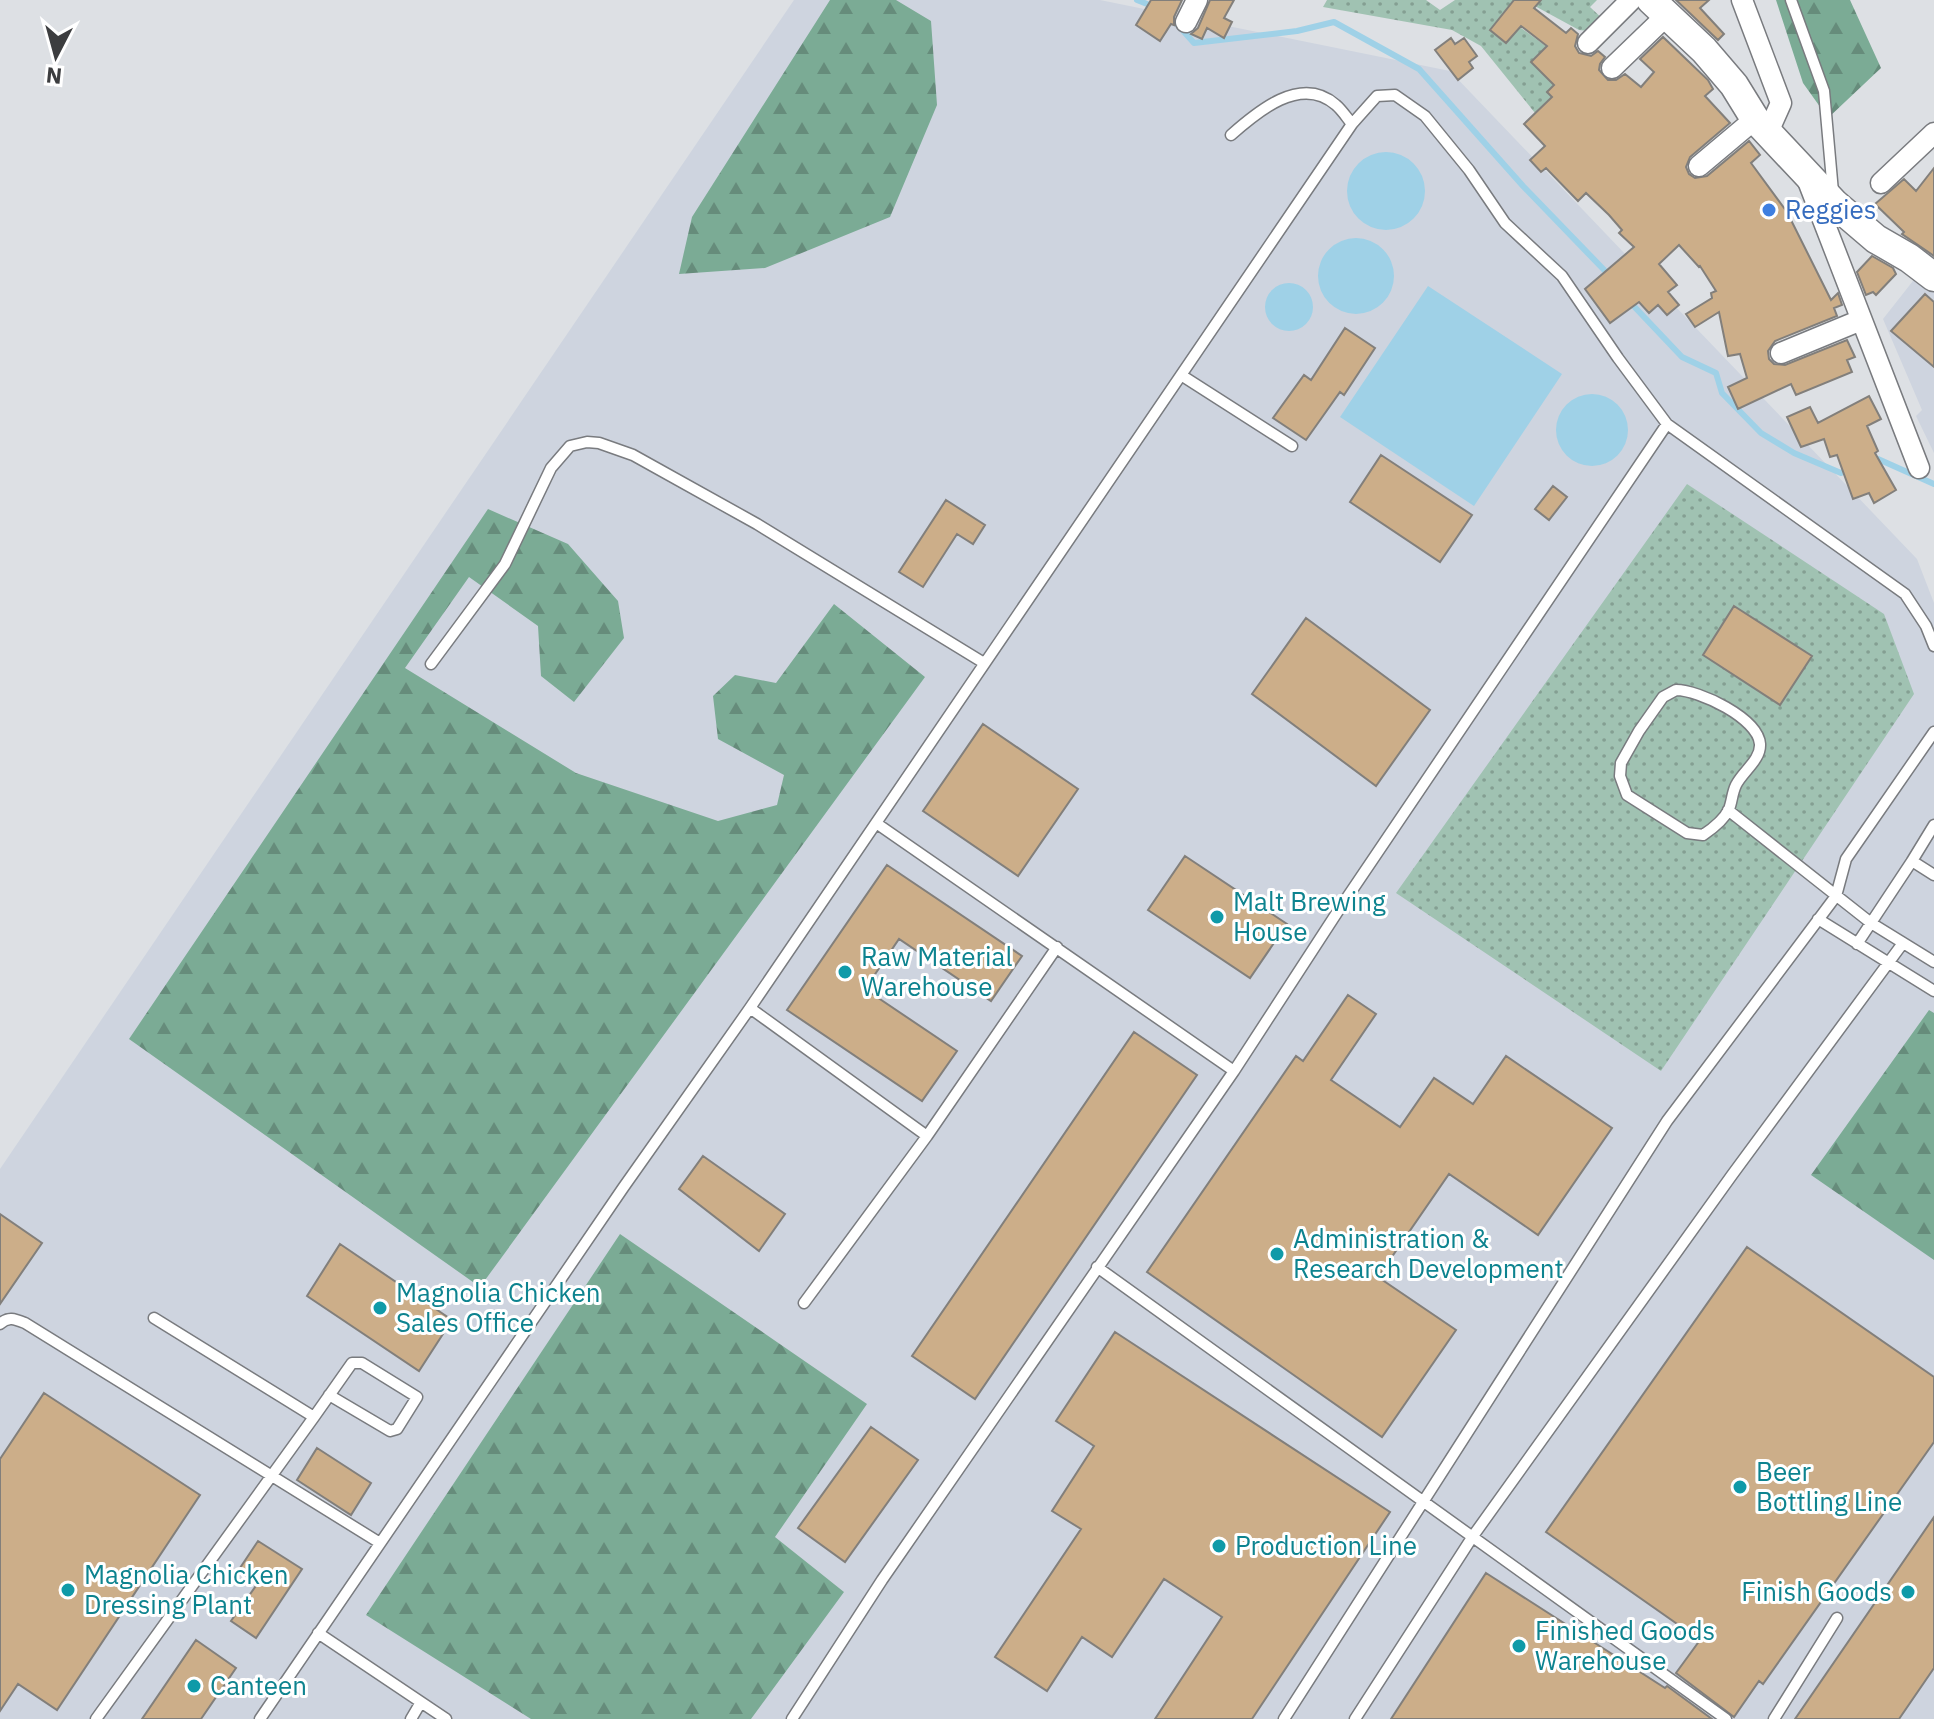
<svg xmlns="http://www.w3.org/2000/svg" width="1934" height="1719" font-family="'IBM Plex Sans',sans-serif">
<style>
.built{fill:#ced4df}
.grass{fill:url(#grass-dots)}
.forest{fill:url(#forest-firs)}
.water{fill:#9fd1e7}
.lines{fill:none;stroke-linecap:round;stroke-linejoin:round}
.stream{stroke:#9fd1e7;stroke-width:6}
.building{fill:#ccae89;stroke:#827f7b;stroke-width:2}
.lane-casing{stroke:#797b7f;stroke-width:13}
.street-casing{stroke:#797b7f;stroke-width:23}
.secondary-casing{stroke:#797b7f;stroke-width:31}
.lane{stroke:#fff;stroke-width:10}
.street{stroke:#fff;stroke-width:20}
.secondary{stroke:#fff;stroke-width:28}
.shop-dot{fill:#3f7fe0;stroke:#fff;stroke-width:3}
.culture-dot{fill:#0f9aa8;stroke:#fff;stroke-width:3}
.labels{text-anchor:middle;stroke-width:6;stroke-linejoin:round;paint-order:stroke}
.shop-label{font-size:26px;fill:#366cbe;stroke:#fff;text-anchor:start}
.culture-label{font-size:26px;fill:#0d838f;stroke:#fff;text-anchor:start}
</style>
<defs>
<pattern id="grass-dots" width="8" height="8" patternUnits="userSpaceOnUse" patternTransform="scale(2)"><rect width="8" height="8" fill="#a0c2b2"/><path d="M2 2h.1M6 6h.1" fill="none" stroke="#849f92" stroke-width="1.8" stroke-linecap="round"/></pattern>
<pattern id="forest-firs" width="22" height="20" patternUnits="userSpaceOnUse" patternTransform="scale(2)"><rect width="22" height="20" fill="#7bab95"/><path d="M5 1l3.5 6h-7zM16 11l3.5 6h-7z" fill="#668c7b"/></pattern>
</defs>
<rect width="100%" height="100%" fill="#dde0e4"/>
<path class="built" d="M 794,0 L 1100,0 L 1450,71 L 1917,559 L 1934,603 L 1934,1719 L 0,1719 L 0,1169 Z
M 1920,272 L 1934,283 L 1934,453 L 1916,416 L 1922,410 L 1883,319 Z"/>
<path class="grass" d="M 1327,0 L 1426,0 L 1440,10 L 1455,0 L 1597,0 L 1590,7 L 1607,23 L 1599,32 L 1579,30 L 1533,5 L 1517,25 L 1584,74 L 1535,113 L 1481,46 L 1452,30 L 1323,7 Z
M 1687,484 L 1884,614 L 1914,694 L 1661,1071 L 1396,893 Z"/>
<path class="forest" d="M 830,0 L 896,0 L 931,21 L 937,105 L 890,217 L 765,268 L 679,274 L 692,217 Z
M 1776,0 L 1850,0 L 1881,68 L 1828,118 L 1803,83 Z
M 488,509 L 568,544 L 618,601 L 624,638 L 574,702 L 541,676 L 538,626 L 469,577 L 405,668 L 576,773 L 718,821 L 777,805 L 784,775 L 718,739 L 713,696 L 735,675 L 776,683 L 834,604 L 925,677 L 480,1287 L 129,1039 Z
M 1929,1010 L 1934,1013 L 1934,1260 L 1811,1175 Z
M 620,1234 L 867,1404 L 775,1537 L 844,1592 L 751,1719 L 531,1719 L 366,1615 Z"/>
<path class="water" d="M1347 191a39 39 0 1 1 78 0a39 39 0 1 1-78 0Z
M1318 276a38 38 0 1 1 76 0a38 38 0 1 1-76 0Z
M1265 307a24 24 0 1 1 48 0a24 24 0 1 1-48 0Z
M 1428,286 L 1562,374 L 1474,506 L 1340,417 Z
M1556 430a36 36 0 1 1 72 0a36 36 0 1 1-72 0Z"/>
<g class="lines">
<path class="stream" d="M 1137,0 L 1152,6
M 1169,15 L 1194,43 L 1297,31 L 1334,22 L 1419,69 L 1523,186 L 1609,275
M 1628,300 L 1682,357 L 1716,373 L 1722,393 L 1761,433 L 1794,453 L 1841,473 L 1851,469
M 1873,461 L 1878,459 L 1934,484"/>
</g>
<path class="building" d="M 1151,0 L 1182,0 L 1174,17 L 1174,25 L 1171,24 L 1160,41 L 1136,25 Z
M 1210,0 L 1234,0 L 1224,18 L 1232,22 L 1224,38 L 1207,28 L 1202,39 L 1191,34 L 1198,28 Z
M 1514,0 L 1541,0 L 1534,8 L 1566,33 L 1571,28 L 1578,34 L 1575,46 L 1579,53 L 1591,56 L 1598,51 L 1605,57 L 1600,64 L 1599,70 L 1608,80 L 1616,80 L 1625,74 L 1641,87 L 1654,72 L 1640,59 L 1663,37 L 1708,80 L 1713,89 L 1705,96 L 1730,123 L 1690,157 L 1686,167 L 1689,174 L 1695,178 L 1707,176 L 1749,141 L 1760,155 L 1751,163 L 1787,212 L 1831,300 L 1838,293 L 1842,305 L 1834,308 L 1837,316 L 1775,341 L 1768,351 L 1769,359 L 1774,364 L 1785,365 L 1847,340 L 1855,357 L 1847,360 L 1852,372 L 1796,395 L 1791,384 L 1738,409 L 1728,387 L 1747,378 L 1740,354 L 1728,356 L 1719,312 L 1695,327 L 1686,314 L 1712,298 L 1711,293 L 1716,291 L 1700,266 L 1699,267 L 1679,245 L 1659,264 L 1677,285 L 1668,292 L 1679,305 L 1667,315 L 1658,305 L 1649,313 L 1639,302 L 1610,323 L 1585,289 L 1634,247 L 1619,233 L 1622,230 L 1609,215 L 1586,193 L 1578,201 L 1546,168 L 1541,172 L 1530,160 L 1545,146 L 1524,124 L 1552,97 L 1547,92 L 1554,85 L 1531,62 L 1547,46 L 1521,26 L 1506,43 L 1490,30 Z
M 1676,0 L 1709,0 L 1700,8 L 1724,34 L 1718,40 Z
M 1451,38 L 1455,44 L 1464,38 L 1477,56 L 1469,62 L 1473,68 L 1458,80 L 1435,50 Z
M 1934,168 L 1934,256 L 1902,234 L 1904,232 L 1875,204 L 1904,179 L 1916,191 Z
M 1872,256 L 1893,268 L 1896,274 L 1876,295 L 1873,292 L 1866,295 L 1857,272 Z
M 1925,294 L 1934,302 L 1934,367 L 1891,331 Z
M 1345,328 L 1375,348 L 1344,395 L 1340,392 L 1306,440 L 1273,418 L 1304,375 L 1311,380 Z
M 1869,396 L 1881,419 L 1867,426 L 1878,451 L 1875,453 L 1896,490 L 1874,503 L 1869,493 L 1853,499 L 1837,455 L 1830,457 L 1824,439 L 1801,447 L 1787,417 L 1810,407 L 1818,423 Z
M 1381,455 L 1472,515 L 1440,562 L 1350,502 Z
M 1553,486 L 1567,497 L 1549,520 L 1535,509 Z
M 946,500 L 985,525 L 973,544 L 957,534 L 923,587 L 899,572 Z
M 1734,606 L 1812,656 L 1780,705 L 1703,655 Z
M 1306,618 L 1430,710 L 1376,786 L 1252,694 Z
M 983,724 L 1078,789 L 1018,876 L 923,811 Z
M 1185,856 L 1287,924 L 1250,978 L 1148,910 Z
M 887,865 L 1022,956 L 991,1001 L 899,939 L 865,989 L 957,1051 L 922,1101 L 787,1010 Z
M 1348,995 L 1376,1014 L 1331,1080 L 1400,1127 L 1434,1078 L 1473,1104 L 1506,1056 L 1612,1128 L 1538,1235 L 1449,1174 L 1378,1277 L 1456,1330 L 1382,1437 L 1147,1272 L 1296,1056 L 1303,1061 Z
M 1134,1032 L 1197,1075 L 975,1399 L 912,1356 Z
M 703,1156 L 785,1214 L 759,1251 L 679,1189 Z
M 0,1214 L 42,1243 L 0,1304 Z
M 340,1244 L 452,1320 L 419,1371 L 307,1296 Z
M 1747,1247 L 1934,1377 L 1934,1442 L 1763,1684 L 1759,1681 L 1734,1717 L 1676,1673 L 1700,1640 L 1546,1532 Z
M 1115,1332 L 1390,1512 L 1252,1719 L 1155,1719 L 1222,1617 L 1164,1579 L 1112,1657 L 1082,1637 L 1047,1691 L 995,1657 L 1081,1529 L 1052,1511 L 1094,1446 L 1056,1421 Z
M 44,1393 L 200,1495 L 57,1710 L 18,1684 L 0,1711 L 0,1459 Z
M 871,1427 L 918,1460 L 845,1562 L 798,1528 Z
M 317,1448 L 371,1483 L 351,1515 L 297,1480 Z
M 1934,1517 L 1934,1668 L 1899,1719 L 1795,1719 Z
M 258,1541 L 302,1569 L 256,1638 L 231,1621 L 258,1583 L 238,1571 Z
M 1486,1573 L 1665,1688 L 1667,1686 L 1712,1719 L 1391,1719 Z
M 196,1640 L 236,1668 L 201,1719 L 142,1719 Z"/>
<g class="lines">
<g class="lane-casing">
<path id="lane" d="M 1791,0 L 1824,91 L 1833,192
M 1231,135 C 1257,112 1301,74 1336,105 C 1342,110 1347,118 1352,124
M 1181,375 L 1292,446
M 431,664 L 505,564 L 551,468 L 570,446 L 587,442 L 599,443 L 633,455 L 757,524 L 984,663
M 1676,690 C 1699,690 1758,718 1760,744 C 1761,760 1742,772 1736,785 C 1732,793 1732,802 1729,809 C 1724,820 1712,829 1703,835 L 1687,833 L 1627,795 L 1620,776 L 1621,763 L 1639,731 L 1663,697 Z
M 1728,810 L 1871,923 L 1934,962
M 876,823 L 1234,1071
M 1934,825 L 1912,861 L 1934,875
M 1818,919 L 1934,991
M 1857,944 L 1912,861
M 750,1008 L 927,1136
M 1097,1267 L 1726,1719
M 804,1303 L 927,1136 L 1057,947
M 154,1318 L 314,1417
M 0,1324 C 8,1316 15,1319 25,1323 L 380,1543
M 318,1633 L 446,1719
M 96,1719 L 314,1417 L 352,1363 L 362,1363 L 417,1397 L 397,1429 L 390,1431 L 329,1395
M 260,1719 L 623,1188 L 750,1008 L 1352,124 L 1377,96 L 1395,95 L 1425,116 L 1469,170 L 1505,223 L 1562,276 L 1618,358 L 1667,424 L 1905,594 L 1926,626 L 1934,646
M 411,1719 L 421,1702
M 792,1719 L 882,1580 L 1234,1071 L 1340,908 L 1667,424
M 1284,1719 L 1667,1121 L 1836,896 L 1846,859 L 1934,732
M 1355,1719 L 1473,1536 L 1732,1175 L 1903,943
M 1774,1719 L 1837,1618"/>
</g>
<g class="street-casing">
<path id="street" d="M 1742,0 L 1781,103 L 1768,132
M 1186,22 L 1197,0
M 1588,43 L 1631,0
M 1612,68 L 1666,16
M 1699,166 L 1755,119
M 1808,181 L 1919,468
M 1881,183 L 1934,133
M 1781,353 L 1861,320"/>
</g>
<g class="secondary-casing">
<path id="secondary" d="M 1651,0 L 1704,50 L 1734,85 L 1755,119 L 1835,204 L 1876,239 L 1909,258 L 1934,277"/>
</g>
<use href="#lane" class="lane"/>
<use href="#street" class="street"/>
<use href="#secondary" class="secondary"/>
</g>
<circle class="shop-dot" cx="1769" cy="210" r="8"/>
<g class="culture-dot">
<circle cx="1217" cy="917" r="8"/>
<circle cx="845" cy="972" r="8"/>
<circle cx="1277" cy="1254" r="8"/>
<circle cx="380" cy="1308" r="8"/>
<circle cx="1740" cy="1487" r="8"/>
<circle cx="1219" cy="1546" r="8"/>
<circle cx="68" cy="1590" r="8"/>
<circle cx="1908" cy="1592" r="8"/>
<circle cx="1519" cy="1646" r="8"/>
<circle cx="194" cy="1686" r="8"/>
</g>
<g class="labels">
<g class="shop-label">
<text x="1785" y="219">Reggies</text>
</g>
<g class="culture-label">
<text x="1233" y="911">Malt Brewing<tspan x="1233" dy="30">House</tspan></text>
<text x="861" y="966">Raw Material<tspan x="861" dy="30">Warehouse</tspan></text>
<text x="1293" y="1248">Administration &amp;<tspan x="1293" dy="30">Research Development</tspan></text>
<text x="396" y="1302">Magnolia Chicken<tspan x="396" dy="30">Sales Office</tspan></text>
<text x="1756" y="1481">Beer<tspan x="1756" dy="30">Bottling Line</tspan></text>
<text x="1235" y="1555">Production Line</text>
<text x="84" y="1584">Magnolia Chicken<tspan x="84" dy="30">Dressing Plant</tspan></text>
<text x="1892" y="1601" text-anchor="end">Finish Goods</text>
<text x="1535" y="1640">Finished Goods<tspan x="1535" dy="30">Warehouse</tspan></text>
<text x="210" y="1695">Canteen</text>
</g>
</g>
<g transform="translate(56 56) rotate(186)" stroke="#ffffff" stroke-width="6" paint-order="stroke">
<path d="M0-6L14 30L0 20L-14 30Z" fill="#3c3d3f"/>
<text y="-12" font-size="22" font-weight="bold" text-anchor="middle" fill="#3c3d3f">N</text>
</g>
</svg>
